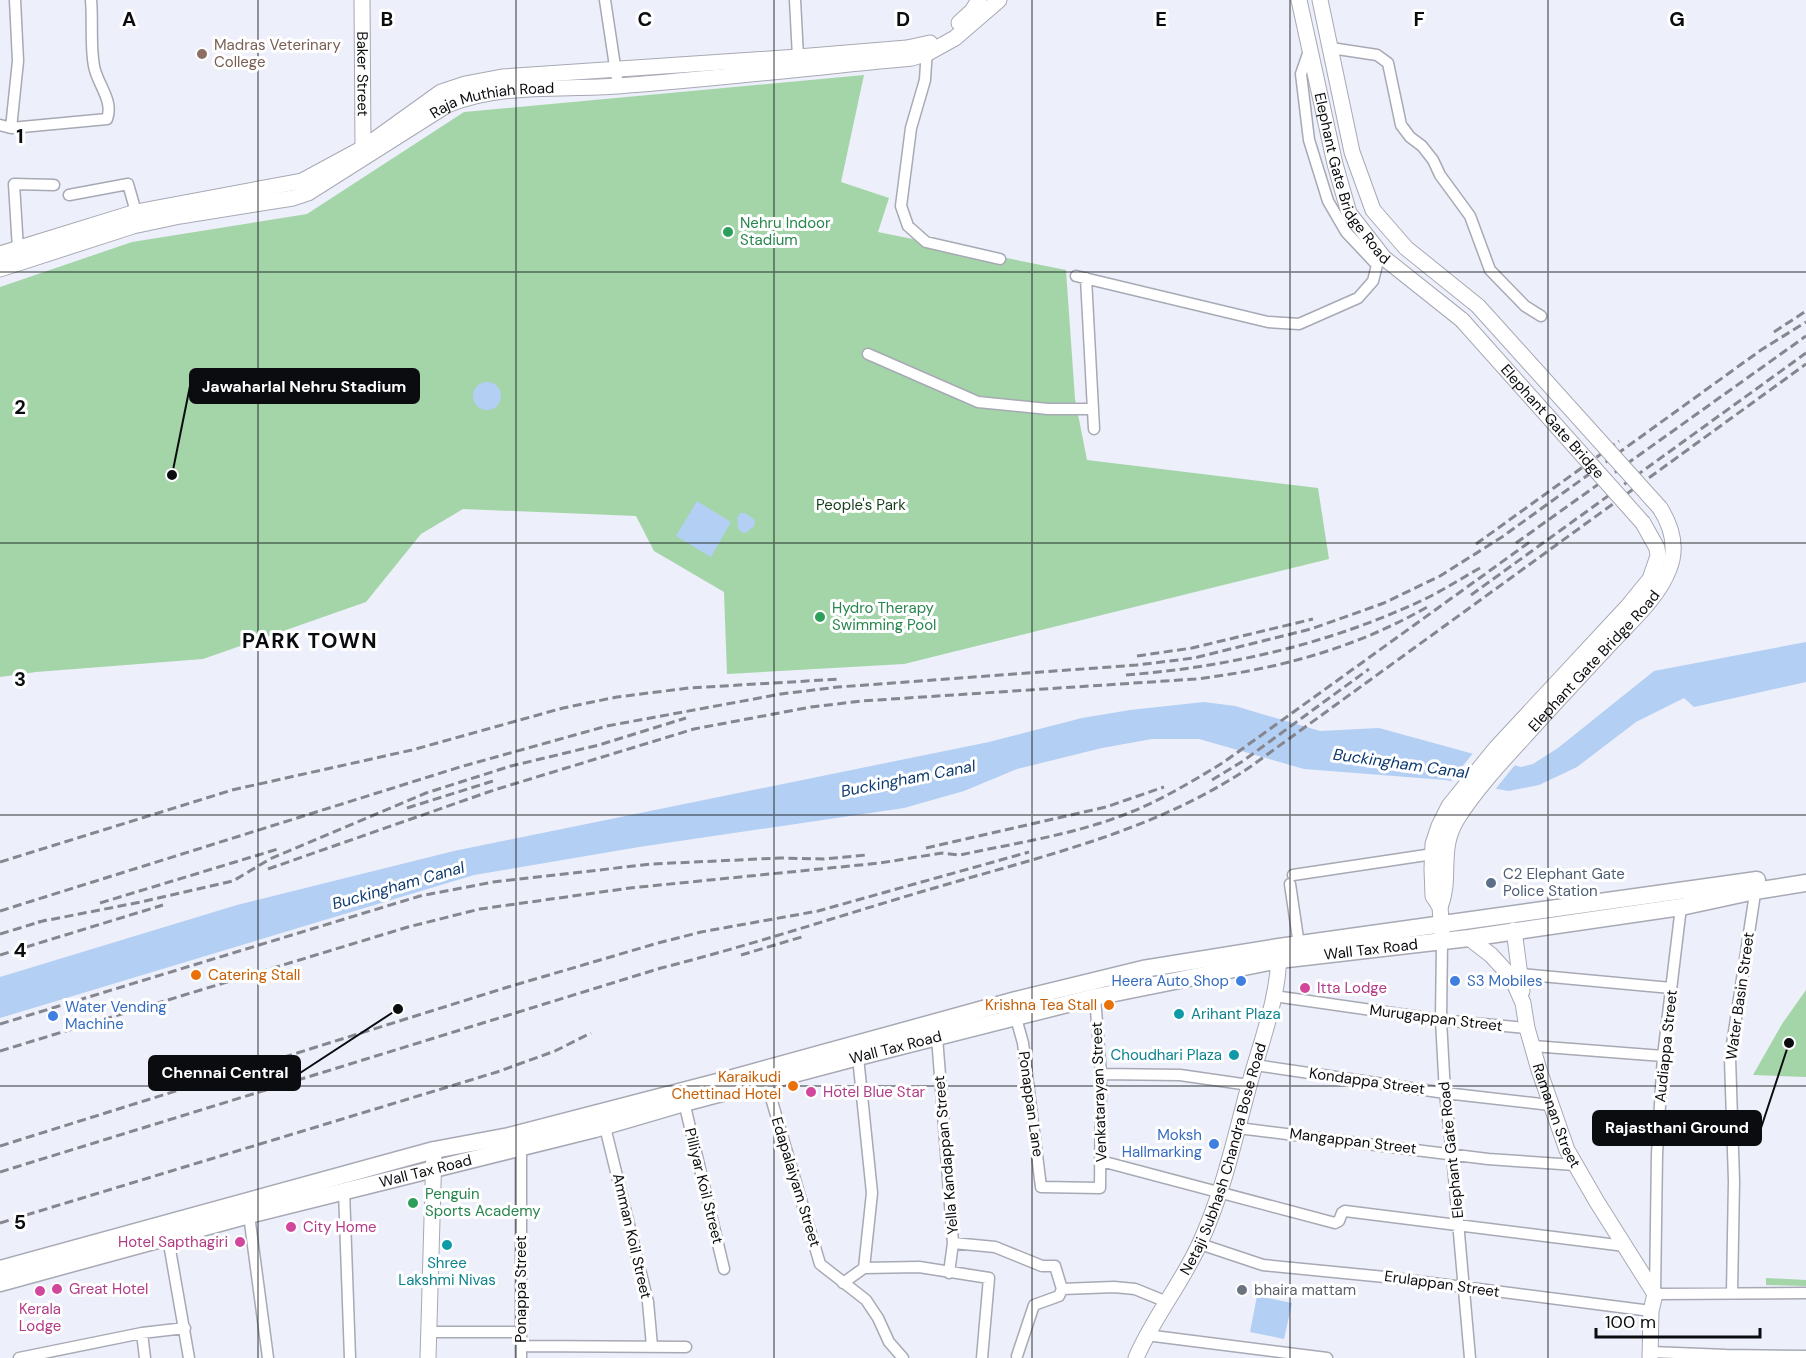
<svg xmlns="http://www.w3.org/2000/svg" width="1806" height="1358" font-family="'DM Sans',sans-serif">
<style>
.green{fill:#a4d5a8}
.water{fill:#b3cff4}
.pier{fill:#edeffa}
.lines{fill:none;stroke-linecap:round;stroke-linejoin:round}
.street-casing{stroke:#a7a9b4;stroke-width:13}
.secondary-casing{stroke:#a7a9b4;stroke-width:17}
.primary-casing{stroke:#a7a9b4;stroke-width:19}
.street{stroke:#fff;stroke-width:10}
.secondary{stroke:#fff;stroke-width:15}
.primary{stroke:#fff;stroke-width:16}
.rail{stroke:#85868e;stroke-width:3;stroke-dasharray:9 4.5;stroke-linecap:butt}
.secondary-bridge-casing{stroke:#a7a9b4;stroke-width:17;stroke-linecap:butt}
.secondary-bridge{stroke:#fff;stroke-width:15}
.grid{fill:none;stroke:#0b0c0f;stroke-width:1.5;stroke-opacity:0.55}
.education-dot{fill:#8d6e63;stroke:#fff;stroke-width:2}
.leisure-dot{fill:#2e9e5b;stroke:#fff;stroke-width:2}
.service-dot{fill:#5c6f8a;stroke:#fff;stroke-width:2}
.food-dot{fill:#e8710a;stroke:#fff;stroke-width:2}
.shop-dot{fill:#3f7fe0;stroke:#fff;stroke-width:2}
.hotel-dot{fill:#d1479c;stroke:#fff;stroke-width:2}
.culture-dot{fill:#0f9aa8;stroke:#fff;stroke-width:2}
.worship-dot{fill:#6b7280;stroke:#fff;stroke-width:2}
.labels{text-anchor:middle;stroke-width:6;stroke-linejoin:round;paint-order:stroke}
.education-label{font-size:15px;fill:#785e54;stroke:#fff;text-anchor:start}
.street-label{font-size:15px;fill:#0b0c0f;stroke:#fff}
.leisure-label{font-size:15px;fill:#27864d;stroke:#fff;text-anchor:start}
.park-label{font-size:15px;fill:#133f1b;stroke:#fff}
.service-label{font-size:15px;fill:#4e5e75;stroke:#fff;text-anchor:start}
.food-label{font-size:15px;fill:#c56008;stroke:#fff;text-anchor:end}
.shop-label{font-size:15px;fill:#366cbe;stroke:#fff;text-anchor:end}
.hotel-label{font-size:15px;fill:#b23c85;stroke:#fff;text-anchor:start}
.culture-label{font-size:15px;fill:#0d838f;stroke:#fff;text-anchor:start}
.worship-label{font-size:15px;fill:#5b616d;stroke:#fff;text-anchor:start}
.water-label{font-size:16px;font-style:italic;fill:#0d3a6f;stroke:#fff}
.district-label{font-size:21px;font-weight:bold;letter-spacing:1.5px;fill:#0b0c0f;stroke:#fff}
.grid-label{font-size:20px;text-anchor:middle;font-weight:bold;fill:#0b0c0f;stroke:#fff;stroke-width:6;stroke-linejoin:round;paint-order:stroke}
.leader{fill:none;stroke:#0b0c0f;stroke-width:2}
.callout-dot{fill:#0b0c0f;stroke:#fff;stroke-width:2}
.callout{fill:#0b0c0f;stroke:#0b0c0f;stroke-width:2}
.callout-label{font-size:16px;text-anchor:middle;font-weight:bold;fill:#fff}
</style>
<rect width="100%" height="100%" fill="#edeffa"/>
<path class="green" d="M 864,75 L 841,182 L 889,198 L 878,232 L 1066,270 L 1075,399 L 1087,460 L 1318,488 L 1329,559 L 904,664 L 727,674 L 724,592 L 654,551 L 636,516 L 463,509 L 421,534 L 366,602 L 203,659 L 36,672 L 0,677 L 0,287 L 132,242 L 307,214 L 464,112 Z
M 1806,990 L 1806,1077 L 1753,1075 L 1782,1024 Z
M 1766,1278 L 1806,1280 L 1806,1286 L 1766,1285 Z"/>
<path class="water" d="M473 396a14 14 0 1 1 28 0a14 14 0 1 1-28 0Z
M 697,501 L 731,522 L 711,557 L 676,536 Z
M 740,513 L 745,513 L 755,520 L 754,526 L 746,533 L 741,532 L 738,528 L 737,518 Z
M 1806,642 L 1806,682 L 1694,707 L 1684,698 L 1636,722 L 1577,767 L 1539,785 L 1509,791 L 1445,780 L 1304,769 L 1199,739 L 1152,739 L 1102,748 L 1017,769 L 964,791 L 904,808 L 639,847 L 474,875 L 0,1018 L 0,977 L 237,905 L 454,851 L 989,742 L 1082,718 L 1130,710 L 1204,702 L 1235,706 L 1320,731 L 1379,728 L 1521,767 L 1533,764 L 1558,748 L 1654,671 Z
M 1257,1296 L 1292,1303 L 1284,1339 L 1250,1332 Z"/>
<path class="pier" d="M 1475,751 L 1511,762 L 1515,765 L 1493,792 L 1456,785 L 1451,780 Z"/>
<g class="lines">
<g class="street-casing">
<path id="street" d="M 605,0 L 618,86
M 795,0 L 798,57
M 927,48 L 925,80 L 911,128 L 901,206 L 908,226 L 926,242 L 1000,259
M 1331,48 L 1377,55 L 1388,63 L 1401,125 L 1410,137 L 1422,146 L 1433,160 L 1440,175 L 1470,216 L 1490,270 L 1525,306 L 1541,316
M 0,125 L 11,128 L 107,119 C 114,100 97,84 94,66 C 90,45 93,21 91,0
M 11,128 L 18,61 L 15,0
M 69,195 L 128,184 L 136,212
M 18,249 L 14,184 L 54,185
M 1076,276 L 1268,322 L 1299,324 L 1358,298 L 1373,281 L 1377,265 L 1346,232 L 1328,201 L 1309,140 L 1301,74 L 1310,48
M 1086,278 L 1094,429
M 868,354 L 978,402 L 1048,409 L 1093,409
M 1293,875 L 1433,854
M 1290,884 L 1299,945
M 1681,907 L 1663,1056 L 1657,1154 L 1655,1294 L 1806,1293
M 1442,941 L 1441,1020 L 1445,1093 L 1452,1154 L 1470,1358
M 1520,974 L 1671,988
M 1274,996 L 1441,1020 L 1527,1028
M 1016,1018 L 1023,1043 L 1041,1187 L 1100,1188 L 1101,1074 L 1095,997
M 937,1037 L 953,1243 L 949,1273
M 1533,1046 L 1663,1056
M 858,1057 L 872,1193 L 864,1268
M 1255,1065 L 1445,1093 L 1550,1105
M 1101,1074 L 1180,1075 L 1249,1085
M 766,1081 L 820,1264 L 866,1300 L 878,1318 L 889,1342 L 903,1358
M 683,1098 L 724,1269
M 605,1127 L 648,1302 L 652,1346
M 1238,1128 L 1488,1159 L 1575,1165
M 521,1148 L 521,1358
M 1101,1161 L 1335,1223 L 1339,1221 L 1342,1213 L 1345,1211 L 1625,1246
M 344,1191 L 350,1358
M 249,1215 L 268,1358
M 168,1238 L 189,1358
M 953,1243 L 995,1247 L 1042,1266 L 1055,1266 L 1062,1289 L 1114,1287 L 1135,1289 L 1167,1302
M 1200,1244 L 1263,1265 L 1385,1277 L 1651,1311
M 843,1283 L 864,1268 L 919,1267 L 989,1278 L 982,1358
M 1732,1293 L 1734,1181 L 1730,1058 L 1756,887
M 429,1332 L 521,1332
M 142,1333 L 145,1358
M 1146,1335 L 1327,1358
M 521,1346 L 686,1347
M 1651,1352 L 1726,1355 L 1806,1356
M 1017,1356 L 1034,1305 L 1059,1296 L 1062,1289
M 19,1358 L 142,1333 L 185,1328"/>
</g>
<g class="secondary-casing">
<g id="secondary">
<path id="s1" d="M 362,0 L 363,148"/>
<path id="s2" d="M 1299,0 L 1335,164 L 1349,213 L 1384,258 L 1462,320"/>
<path d="M 1320,0 L 1352,152 L 1373,210 L 1406,248 L 1478,306"/>
<path d="M 959,23 L 972,11 L 979,0"/>
<path d="M 0,254 L 136,212 L 302,181 L 363,148 L 441,92 L 465,84 L 502,77 L 798,57 L 907,48 L 930,43"/>
<path id="s3" d="M 0,269 L 133,226 L 180,216 L 293,198 L 308,193 L 447,105 C 500,83 561,90 618,86 C 716,79 814,67 912,58 L 928,53 L 955,38 L 999,0"/>
<path id="s4" d="M 1440,907 C 1452,878 1438,850 1457,819 C 1476,789 1502,761 1526,735 C 1554,704 1582,674 1610,644 C 1631,621 1658,598 1669,569 C 1678,547 1672,527 1660,508"/>
<path d="M 1514,930 L 1522,991"/>
<path d="M 1442,934 L 1440,907 L 1433,896 L 1432,869 L 1433,844 L 1439,826 L 1449,806 L 1496,748 L 1628,606 L 1650,579 L 1658,556 L 1657,548 L 1643,523"/>
<path id="s5" d="M 1469,938 L 1491,955 L 1512,978 L 1523,1003 L 1527,1028 L 1539,1070 L 1567,1150 L 1597,1202 L 1655,1294 L 1651,1311 L 1650,1358"/>
<path d="M 428,1358 L 434,1150"/>
<path id="s6" d="M 1136,1358 C 1153,1318 1182,1283 1200,1243 C 1224,1191 1235,1136 1250,1082 C 1262,1039 1280,993 1279,948"/>
</g>
</g>
<g class="primary-casing">
<g id="primary">
<path d="M 0,1269 L 434,1150 L 509,1136 L 729,1079 L 1016,1000 L 1143,969 L 1279,947 L 1757,880"/>
<path id="s7" d="M 0,1283 L 249,1215 L 595,1129 L 684,1103 L 858,1057 L 1095,997 L 1279,960 L 1469,938 L 1681,907 L 1755,891 L 1806,883"/>
</g>
</g>
<use href="#street" class="street"/>
<use href="#secondary" class="secondary"/>
<use href="#primary" class="primary"/>
<path class="rail" d="M 1774,332 L 1806,311
M 1516,543 L 1806,336
M 1476,544 L 1619,441
M 1471,595 L 1806,353
M 1137,656 L 1192,648 L 1313,619
M 1126,675 C 1230,667 1333,643 1427,598 C 1445,589 1462,578 1480,568
M 1212,780 L 1243,761 L 1369,669
M 407,808 L 493,781
M 926,848 L 1106,807 L 1164,787
M 0,862 L 232,790 L 412,750 L 563,708 L 617,697 L 689,688 L 841,679
M 268,869 L 494,790 L 694,729 L 811,707 L 862,701 L 1196,679 C 1279,669 1356,648 1429,606
M 100,903 L 278,849
M 0,911 L 460,767 L 607,726 L 781,694 L 838,687 L 1137,665 L 1194,658 L 1311,629 L 1384,603 L 1440,576 L 1502,537 L 1761,350 L 1806,322
M 38,922 L 141,902 L 233,881 L 270,859 L 426,793 L 511,766 L 599,745 L 686,718
M 0,934 L 46,920
M 0,955 L 163,905
M 741,955 L 805,936
M 0,1024 L 420,896 L 493,882 L 652,864 L 780,858 L 824,859 L 866,855
M 0,1051 L 408,927 L 480,909 L 630,888 L 880,863 L 942,853 L 960,855 C 1015,843 1073,835 1126,814 C 1160,801 1193,781 1224,762 L 1531,541
M 0,1146 L 508,987 L 658,943 L 701,932 L 818,911 L 1029,852
M 0,1172 L 661,968 C 756,944 848,913 941,886 C 1047,855 1157,830 1250,767 L 1806,364
M 0,1223 L 497,1072 L 555,1051 L 591,1033"/>
<g class="secondary-bridge-casing">
<g id="secondary-bridge">
<path d="M 1478,306 L 1660,508"/>
<path id="s8" d="M 1462,320 L 1643,523"/>
</g>
</g>
<use href="#secondary-bridge" class="secondary-bridge"/>
</g>
<path class="grid" d="M 258,0 L 258,1358M 516,0 L 516,1358M 774,0 L 774,1358M 1032,0 L 1032,1358M 1290,0 L 1290,1358M 1548,0 L 1548,1358M 0,272 L 1806,272M 0,543 L 1806,543M 0,815 L 1806,815M 0,1086 L 1806,1086"/>
<circle class="education-dot" cx="202" cy="54" r="6"/>
<g class="leisure-dot">
<circle cx="728" cy="232" r="6"/>
<circle cx="820" cy="617" r="6"/>
<circle cx="413" cy="1203" r="6"/>
</g>
<circle class="service-dot" cx="1491" cy="883" r="6"/>
<g class="food-dot">
<circle cx="196" cy="975" r="6"/>
<circle cx="1109" cy="1005" r="6"/>
<circle cx="793" cy="1086" r="6"/>
</g>
<g class="shop-dot">
<circle cx="1241" cy="981" r="6"/>
<circle cx="1455" cy="981" r="6"/>
<circle cx="53" cy="1016" r="6"/>
<circle cx="1214" cy="1144" r="6"/>
</g>
<g class="hotel-dot">
<circle cx="1305" cy="988" r="6"/>
<circle cx="811" cy="1092" r="6"/>
<circle cx="291" cy="1227" r="6"/>
<circle cx="240" cy="1242" r="6"/>
<circle cx="57" cy="1289" r="6"/>
<circle cx="40" cy="1291" r="6"/>
</g>
<g class="culture-dot">
<circle cx="1179" cy="1014" r="6"/>
<circle cx="1234" cy="1055" r="6"/>
<circle cx="447" cy="1245" r="6"/>
</g>
<circle class="worship-dot" cx="1242" cy="1290" r="6"/>
<g class="labels">
<g class="education-label">
<text x="214" y="50">Madras Veterinary<tspan x="214" dy="17">College</tspan></text>
</g>
<g class="street-label">
<text dy="5" stroke="none"><textPath href="#s1" startOffset="74">Baker Street</textPath></text>
<text dy="5" stroke="none"><textPath href="#s3" startOffset="528">Raja Muthiah Road</textPath></text>
<text dy="5" stroke="none"><textPath href="#s2" startOffset="188">Elephant Gate Bridge Road</textPath></text>
<text dy="5" stroke="none"><textPath href="#s8" startOffset="136">Elephant Gate Bridge</textPath></text>
<text dy="5" stroke="none"><textPath href="#s4" startOffset="300">Elephant Gate Bridge Road</textPath></text>
<text dy="5" stroke="none"><textPath href="#s7" startOffset="1412">Wall Tax Road</textPath></text>
<text transform="translate(1740 996) rotate(-82)" y="5">Water Basin Street</text>
<text transform="translate(1436 1018) rotate(7)" y="5">Murugappan Street</text>
<text transform="translate(1666 1046) rotate(-84)" y="5">Audiappa Street</text>
<text dy="5" stroke="none"><textPath href="#s7" startOffset="926">Wall Tax Road</textPath></text>
<text transform="translate(1367 1081) rotate(8)" y="5">Kondappa Street</text>
<text transform="translate(1099 1092) rotate(-92)" y="5">Venkatarayan Street</text>
<text transform="translate(1031 1104) rotate(82)" y="5">Ponappan Lane</text>
<text dy="5" stroke="none"><textPath href="#s5" startOffset="204">Ramanan Street</textPath></text>
<text transform="translate(1353 1141) rotate(7)" y="5">Mangappan Street</text>
<text transform="translate(1451 1150) rotate(-96)" y="5">Elephant Gate Road</text>
<text transform="translate(946 1155) rotate(-95)" y="5">Yella Kandappan Street</text>
<text dy="5" stroke="none"><textPath href="#s6" startOffset="219">Netaji Subhash Chandra Bose Road</textPath></text>
<text dy="5" stroke="none"><textPath href="#s7" startOffset="440">Wall Tax Road</textPath></text>
<text transform="translate(796 1182) rotate(73)" y="5">Edapalaiyam Street</text>
<text transform="translate(704 1186) rotate(76)" y="5">Pilliyar Koil Street</text>
<text transform="translate(632 1236) rotate(77)" y="5">Amman Koil Street</text>
<text transform="translate(1442 1284) rotate(8)" y="5">Erulappan Street</text>
<text transform="translate(521 1289) rotate(-90)" y="5">Ponappa Street</text>
</g>
<g class="leisure-label">
<text x="740" y="228">Nehru Indoor<tspan x="740" dy="17">Stadium</tspan></text>
<text x="832" y="613">Hydro Therapy<tspan x="832" dy="17">Swimming Pool</tspan></text>
<text x="425" y="1199">Penguin<tspan x="425" dy="17">Sports Academy</tspan></text>
</g>
<g class="park-label">
<text x="861" y="510">People's Park</text>
</g>
<g class="service-label">
<text x="1503" y="879">C2 Elephant Gate<tspan x="1503" dy="17">Police Station</tspan></text>
</g>
<g class="food-label">
<text x="208" y="980" text-anchor="start">Catering Stall</text>
<text x="1097" y="1010">Krishna Tea Stall</text>
<text x="781" y="1082">Karaikudi<tspan x="781" dy="17">Chettinad Hotel</tspan></text>
</g>
<g class="shop-label">
<text x="1229" y="986">Heera Auto Shop</text>
<text x="1467" y="986" text-anchor="start">S3 Mobiles</text>
<text x="65" y="1012" text-anchor="start">Water Vending<tspan x="65" dy="17">Machine</tspan></text>
<text x="1202" y="1140">Moksh<tspan x="1202" dy="17">Hallmarking</tspan></text>
</g>
<g class="hotel-label">
<text x="1317" y="993">Itta Lodge</text>
<text x="823" y="1097">Hotel Blue Star</text>
<text x="303" y="1232">City Home</text>
<text x="228" y="1247" text-anchor="end">Hotel Sapthagiri</text>
<text x="69" y="1294">Great Hotel</text>
<text x="40" y="1314" text-anchor="middle">Kerala<tspan x="40" dy="17">Lodge</tspan></text>
</g>
<g class="culture-label">
<text x="1191" y="1019">Arihant Plaza</text>
<text x="1222" y="1060" text-anchor="end">Choudhari Plaza</text>
<text x="447" y="1268" text-anchor="middle">Shree<tspan x="447" dy="17">Lakshmi Nivas</tspan></text>
</g>
<g class="worship-label">
<text x="1254" y="1295">bhaira mattam</text>
</g>
<g class="water-label">
<text transform="translate(1401 763) rotate(8)" y="6">Buckingham Canal</text>
<text transform="translate(908 778) rotate(-11)" y="6">Buckingham Canal</text>
<text transform="translate(398 885) rotate(-16)" y="6">Buckingham Canal</text>
</g>
<g class="district-label">
<text x="310" y="648">PARK TOWN</text>
</g>
</g>
<g class="grid-label">
<text x="129" y="26">A</text>
<text x="387" y="26">B</text>
<text x="645" y="26">C</text>
<text x="903" y="26">D</text>
<text x="1161" y="26">E</text>
<text x="1419" y="26">F</text>
<text x="1677" y="26">G</text>
<text x="20" y="143">1</text>
<text x="20" y="414">2</text>
<text x="20" y="686">3</text>
<text x="20" y="957">4</text>
<text x="20" y="1229">5</text>
</g>
<path class="leader" d="M172 475L190 386M398 1009L300 1073M1789 1043L1761 1128"/>
<g class="callout-dot">
<circle cx="172" cy="475" r="6"/>
<circle cx="398" cy="1009" r="6"/>
<circle cx="1789" cy="1043" r="6"/>
</g>
<g class="callout">
<rect x="190" y="369" width="229" height="34" rx="6"/>
<rect x="149" y="1056" width="151" height="34" rx="6"/>
<rect x="1593" y="1111" width="168" height="34" rx="6"/>
</g>
<g class="callout-label">
<text x="304" y="392">Jawaharlal Nehru Stadium</text>
<text x="225" y="1078">Chennai Central</text>
<text x="1677" y="1133">Rajasthani Ground</text>
</g>
<path d="M1596 1328v9h164v-9" fill="none" stroke="#0b0c0f" stroke-width="3"/>
<text x="1605" y="1328" font-size="18" fill="#0b0c0f" stroke="#ffffff" stroke-width="4.5" paint-order="stroke">100 m</text>
</svg>
